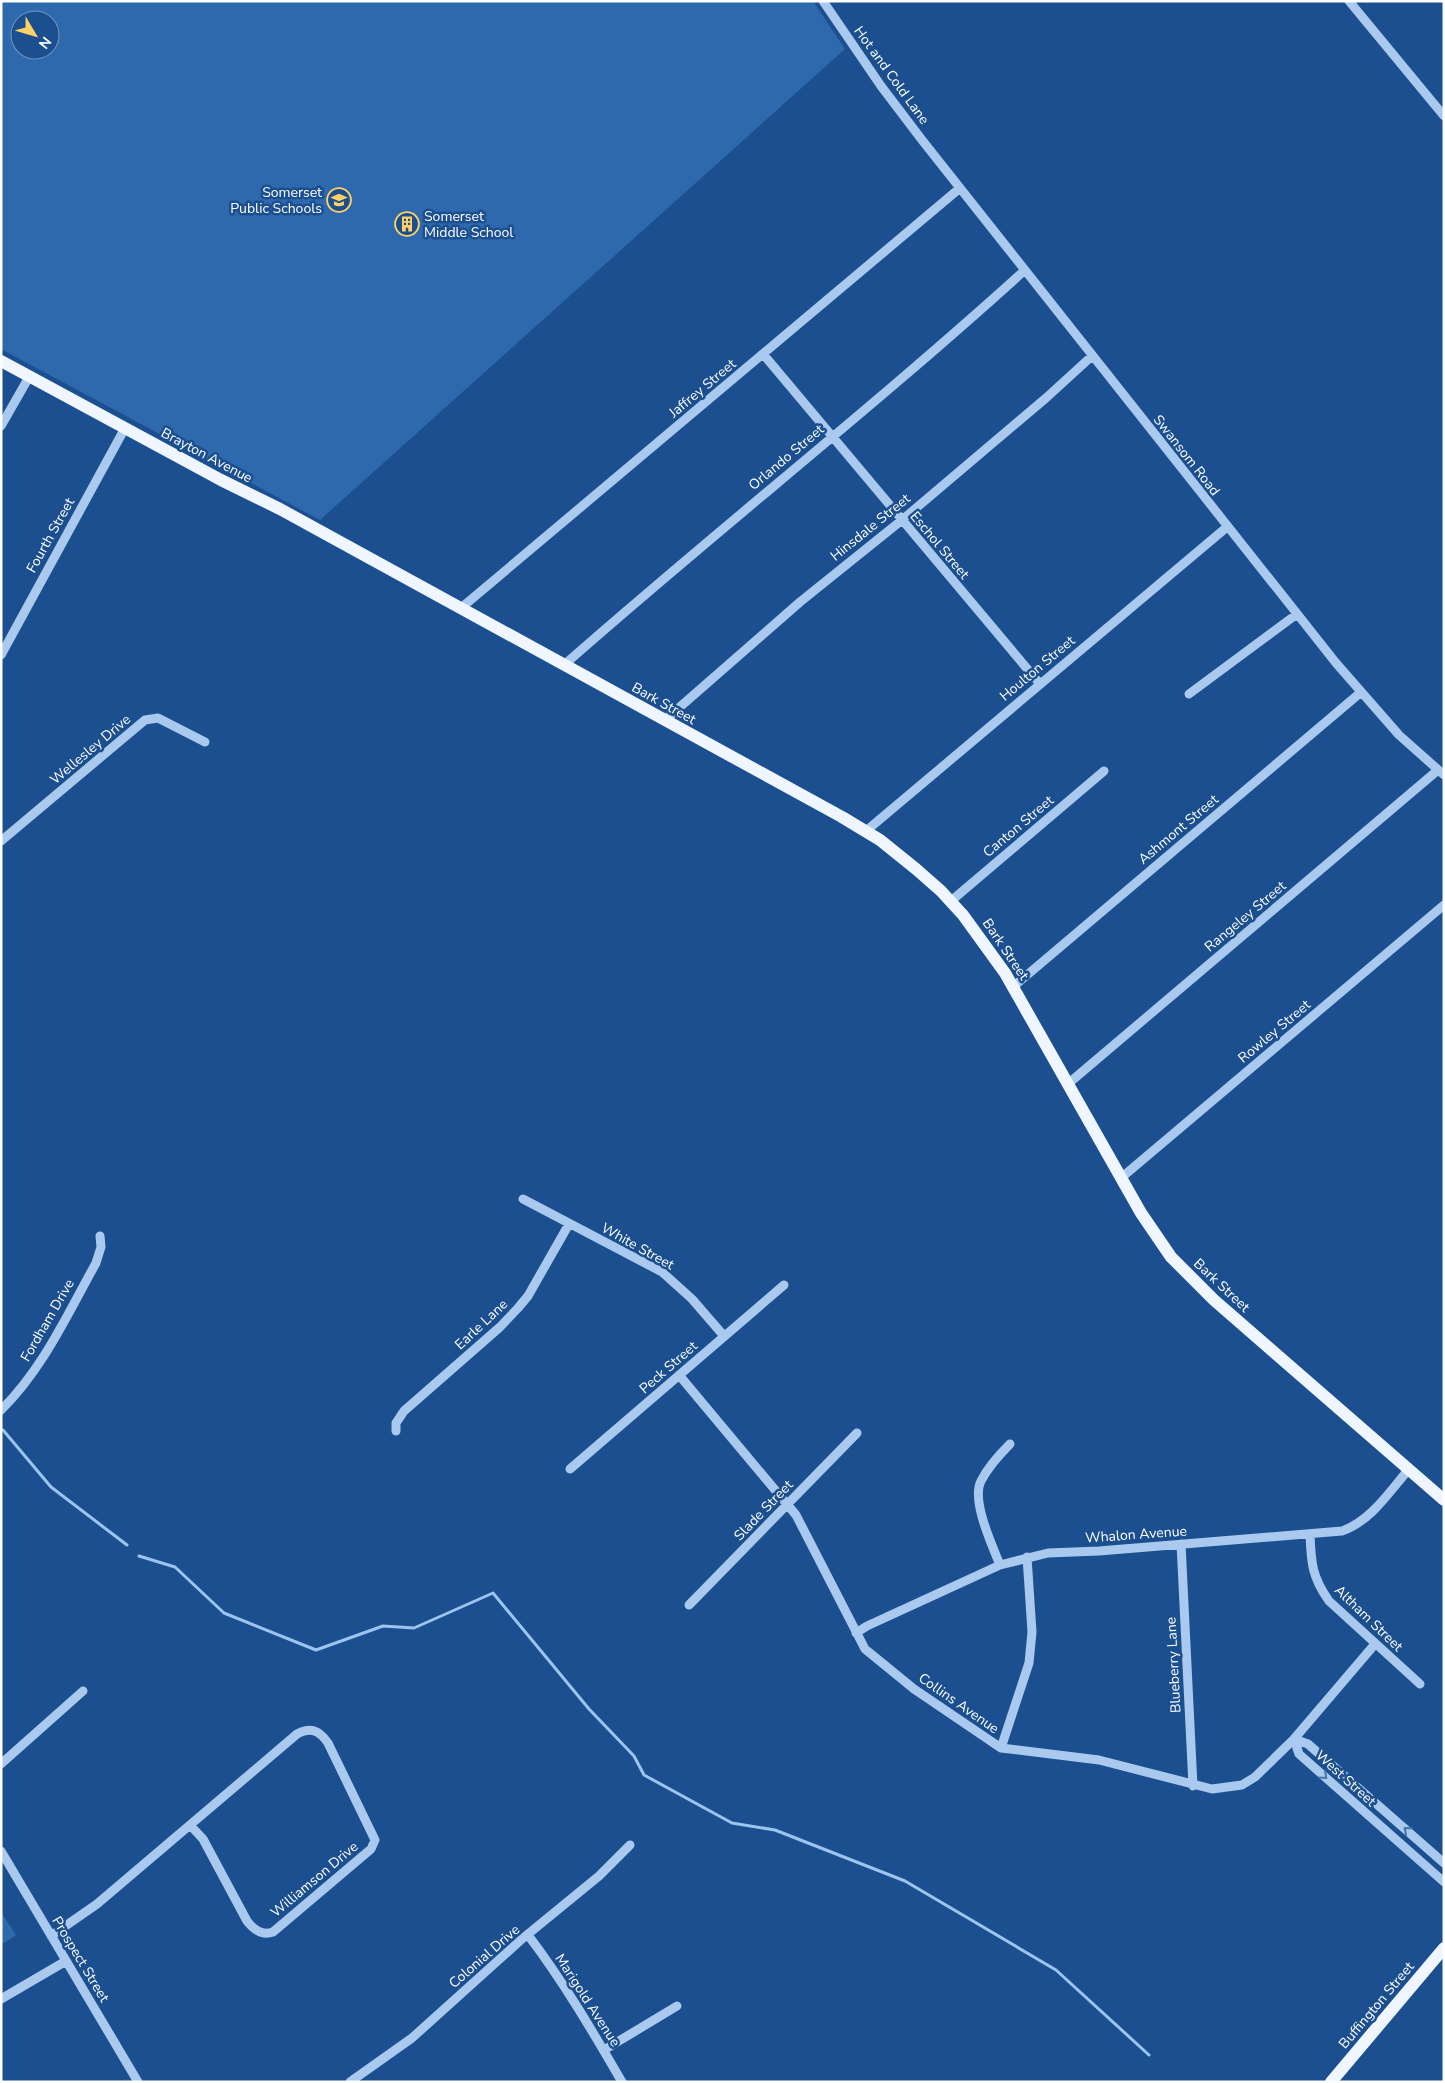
<svg xmlns="http://www.w3.org/2000/svg" width="1445" height="2083" font-family="'Nunito Sans',sans-serif">
<style>
.green{fill:#2e69ad;fill-rule:evenodd}
.lines{fill:none;stroke-linecap:round;stroke-linejoin:round}
.stream{stroke:#9cc4f0;stroke-width:3}
.minor{stroke:#a9c9ee;stroke-width:9}
.major{stroke:#f0f6ff;stroke-width:12}
.oneway{stroke:#4674ac}
.labels{text-anchor:middle;stroke-width:5;stroke-linejoin:round;paint-order:stroke}
.street-label{font-size:14px;fill:#fff;stroke:#1b4f8f}
.poi-label{font-size:14px;fill:#fff;stroke:#1b4f8f;text-anchor:end}
</style>
<rect width="100%" height="100%" fill="#1b4f8f"/>
<path class="green" d="M 1,1 L 813,1 L 845,49 L 320,520 L 1,349 ZM 20,20 L 50,20 L 50,50 L 20,50 Z
M 1,1912 L 16,1935 L 1,1945 Z"/>
<g class="lines">
<path class="stream" d="M 3,1430 L 51,1487 L 127,1545
M 139,1556 L 175,1567 L 224,1613 L 316,1650 L 383,1626 L 414,1628 L 493,1593 L 589,1709 L 634,1756 L 644,1775 L 732,1823 L 775,1830 L 905,1881 L 1056,1970 L 1149,2055"/>
<path class="minor" d="M 823,1 L 881,86 L 922,140 L 1336,663 L 1399,735 L 1444,775
M 1349,1 L 1444,116
M 763,354 L 1040,684
M 1,426 L 29,377
M 461,608 L 960,188
M 1,655 L 125,428
M 564,665 C 716,531 875,406 1025,270
M 1189,694 L 1297,614
M 665,720 L 800,602 L 902,520 L 1046,398 L 1092,356
M 866,831 L 1227,527
M 1,841 L 145,720 L 158,718 L 205,742
M 951,901 L 1104,771
M 1013,987 L 1360,693
M 1069,1083 L 1438,770
M 1121,1178 L 1444,905
M 523,1199 L 662,1272 L 692,1299 L 724,1336
M 679,1375 L 796,1515 L 865,1649 L 914,1689 L 1001,1748 L 1099,1760 L 1212,1789 L 1242,1785 L 1255,1777 L 1294,1739 L 1375,1644
M 1,1410 C 43,1369 68,1313 96,1263 L 101,1247 L 100,1236
M 396,1431 L 396,1423 L 404,1411 L 500,1327 L 518,1308 L 528,1296 L 569,1224
M 570,1469 L 784,1285
M 1310,1534 C 1311,1563 1312,1577 1329,1601 L 1420,1684
M 1181,1544 L 1193,1786
M 1000,1565 C 992,1545 971,1500 981,1481 C 988,1467 999,1455 1010,1444
M 689,1605 L 857,1433
M 856,1633 L 867,1626 L 1000,1565 L 1048,1553 L 1099,1551 L 1342,1531 C 1371,1521 1390,1491 1409,1469
M 1294,1739 L 1299,1754 L 1444,1882
M 1294,1739 L 1308,1744 L 1444,1863
M 1001,1748 L 1029,1663 L 1032,1632 L 1027,1557
M 1,1764 L 83,1691
M 1,1851 L 138,2082
M 528,1935 C 563,1981 593,2032 622,2082
M 51,1936 L 97,1904 L 297,1734 C 311,1727 319,1730 328,1743 L 375,1840 L 371,1849 L 273,1932 C 262,1936 254,1930 247,1921 L 203,1839 L 190,1825
M 1,1999 L 66,1961
M 604,2050 L 677,2006
M 350,2082 L 412,2038 L 522,1939 L 599,1876 L 630,1845"/>
<path class="major" d="M 1,361 L 221,480 L 280,509 L 842,817 L 880,840 L 916,869 L 941,891 L 963,915 L 1005,973 L 1141,1213 L 1171,1257 L 1214,1300 L 1444,1500
M 1331,2082 L 1444,1948"/>
</g>
<defs><path id="oneway-chevron" d="M-2-3.5L2.5 0L-2 3.5" fill="none" stroke-width="1.6" stroke-linecap="round" stroke-linejoin="round" transform="scale(1.25)"/></defs>
<g class="oneway">
<use href="#oneway-chevron" transform="translate(1324 1776) rotate(42)"/>
<use href="#oneway-chevron" transform="translate(1407 1830) rotate(-139)"/>
</g>
<defs>
<g id="school-ring" transform="scale(1.25)"><circle r="9.5" fill="#1b4f8f" stroke="#ffd166" stroke-width="1.5"/><path d="M0-5L7-2L0 1L-7-2ZM-4 1L0 2.5L4 1V4Q0 6-4 4Z" fill="#ffd166"/></g>
<g id="building-ring" transform="scale(1.25)"><circle r="9.5" fill="#1b4f8f" stroke="#ffd166" stroke-width="1.5"/><path d="M-4-6H4V6H1V3H-1V6H-4ZM-2.5-4.3h1.7v1.8h-1.7ZM.8-4.3h1.7v1.8H.8ZM-2.5-1h1.7V.8h-1.7ZM.8-1h1.7V.8H.8Z" fill="#ffd166"/></g>
</defs>
<g fill-rule="evenodd">
<use href="#school-ring" x="339" y="200"/>
<use href="#building-ring" x="407" y="224"/>
</g>
<g class="labels">
<g class="street-label">
<text transform="translate(892 75) rotate(54)" y="5">Hot and Cold Lane</text>
<text transform="translate(702 388) rotate(-40)" y="5">Jaffrey Street</text>
<text transform="translate(207 455) rotate(28)" y="5">Brayton Avenue</text>
<text transform="translate(1187 455) rotate(52)" y="5">Swansom Road</text>
<text transform="translate(786 457) rotate(-40)" y="5">Orlando Street</text>
<text transform="translate(870 527) rotate(-39)" y="5">Hinsdale Street</text>
<text transform="translate(50 535) rotate(-61)" y="5">Fourth Street</text>
<text transform="translate(940 545) rotate(50)" y="5">Eschol Street</text>
<text transform="translate(1037 668) rotate(-40)" y="5">Houlton Street</text>
<text transform="translate(664 703) rotate(29)" y="5">Bark Street</text>
<text transform="translate(90 749) rotate(-40)" y="5">Wellesley Drive</text>
<text transform="translate(1018 826) rotate(-40)" y="5">Canton Street</text>
<text transform="translate(1178 829) rotate(-40)" y="5">Ashmont Street</text>
<text transform="translate(1245 916) rotate(-40)" y="5">Rangeley Street</text>
<text transform="translate(1006 949) rotate(56)" y="5">Bark Street</text>
<text transform="translate(1274 1031) rotate(-40)" y="5">Rowley Street</text>
<text transform="translate(638 1246) rotate(29)" y="5">White Street</text>
<text transform="translate(1222 1285) rotate(43)" y="5">Bark Street</text>
<text transform="translate(47 1320) rotate(-60)" y="5">Fordham Drive</text>
<text transform="translate(481 1324) rotate(-43)" y="5">Earle Lane</text>
<text transform="translate(668 1367) rotate(-41)" y="5">Peck Street</text>
<text transform="translate(763 1510) rotate(-46)" y="5">Slade Street</text>
<text transform="translate(1136 1534) rotate(-4)" y="5">Whalon Avenue</text>
<text transform="translate(1369 1618) rotate(44)" y="5">Altham Street</text>
<text transform="translate(1173 1665) rotate(-93)" y="5">Blueberry Lane</text>
<text transform="translate(959 1703) rotate(35)" y="5">Collins Avenue</text>
<text transform="translate(1346 1778) rotate(42)" y="5">West Street</text>
<text transform="translate(314 1879) rotate(-40)" y="5">Williamson Drive</text>
<text transform="translate(484 1956) rotate(-41)" y="5">Colonial Drive</text>
<text transform="translate(81 1959) rotate(59)" y="5">Prospect Street</text>
<text transform="translate(588 2000) rotate(57)" y="5">Marigold Avenue</text>
<text transform="translate(1376 2005) rotate(-50)" y="5">Buffington Street</text>
</g>
<g class="poi-label">
<text x="322" y="197">Somerset<tspan x="322" dy="16">Public Schools</tspan></text>
<text x="424" y="221" text-anchor="start">Somerset<tspan x="424" dy="16">Middle School</tspan></text>
</g>
</g>
<rect width="1445" height="2083" fill="none" stroke="#ffffff" stroke-width="5"/>
<g transform="translate(35 35) rotate(128)"><circle r="24" fill="#1b4f8f" stroke="#7695bc"/>
<path d="M0-4L9 19L0 12L-9 19Z" fill="#ffd166"/>
<text y="-8" font-size="14" font-weight="bold" text-anchor="middle" fill="#ffffff">N</text>
</g>
</svg>
